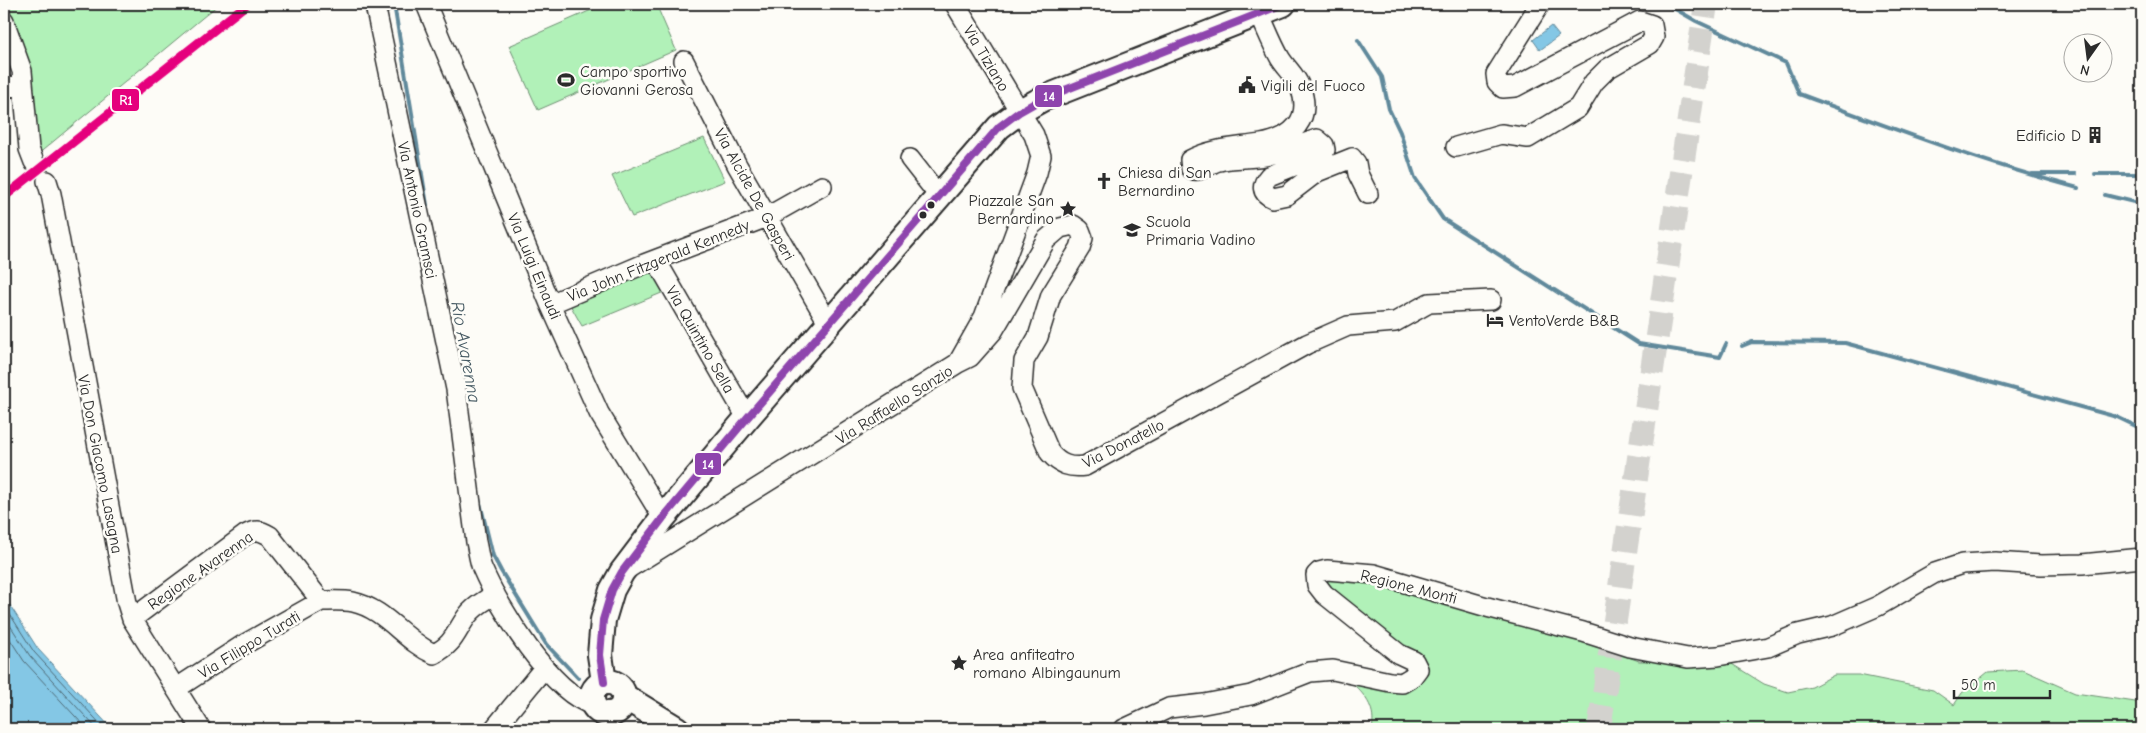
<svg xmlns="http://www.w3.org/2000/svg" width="2146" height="733" font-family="'Comic Neue',sans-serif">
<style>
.green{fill:#b1f1b8;stroke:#6e8e72}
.water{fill:#84c7e5;stroke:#60899b}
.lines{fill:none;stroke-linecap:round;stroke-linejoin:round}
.shore{stroke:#4f6975;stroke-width:1}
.stream{stroke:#60899b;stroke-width:4}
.major-tunnel{stroke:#d3d2ce;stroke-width:24;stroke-dasharray:24 12;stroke-linecap:butt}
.minor-casing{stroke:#2b2b2b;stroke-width:22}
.major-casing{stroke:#2b2b2b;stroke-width:28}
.minor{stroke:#fdfcf7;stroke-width:19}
.major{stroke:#fdfcf7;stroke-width:24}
.bus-1-casing{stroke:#fdfcf7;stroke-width:11}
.bus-1{stroke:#8e44ad;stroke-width:8}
.rail-1-casing{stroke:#fdfcf7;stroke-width:12}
.rail-1{stroke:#e5007d;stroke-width:9}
.bus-dot{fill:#2b2b2b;stroke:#fdfcf7;stroke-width:2}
.labels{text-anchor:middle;stroke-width:5;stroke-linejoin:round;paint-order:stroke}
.street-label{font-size:16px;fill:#2b2b2b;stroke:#fdfcf7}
.poi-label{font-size:16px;fill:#2b2b2b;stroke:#fdfcf7;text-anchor:start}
.water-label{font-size:18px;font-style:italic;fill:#465a63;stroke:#fdfcf7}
.line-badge{stroke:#fdfcf7;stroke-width:2}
.badge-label{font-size:14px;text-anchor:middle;font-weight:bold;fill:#fff}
</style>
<rect width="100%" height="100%" fill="#fdfcf7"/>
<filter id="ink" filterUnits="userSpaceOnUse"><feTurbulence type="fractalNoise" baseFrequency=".02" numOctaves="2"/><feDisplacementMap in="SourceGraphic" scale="10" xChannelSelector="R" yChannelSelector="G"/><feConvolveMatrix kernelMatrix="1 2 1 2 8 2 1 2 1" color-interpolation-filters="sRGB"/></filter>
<g filter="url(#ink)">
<path class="green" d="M 4,4 L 219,4 L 37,155 L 4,15 Z
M 605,4 L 656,4 L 676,50 L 538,110 L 509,46 Z
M 704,138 L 725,181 L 632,217 L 612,176 Z
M 651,265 L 664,292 L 582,326 L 568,301 Z
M 1332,575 L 1437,597 L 1552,629 L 1639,661 L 1727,661 L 1764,684 L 1788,692 L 1812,687 L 1834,675 L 1859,675 L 1933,690 L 1954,705 L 1962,693 L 1988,672 L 2023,670 L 2075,693 L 2142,703 L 2142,729 L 1372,729 C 1376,710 1367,697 1353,684 L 1423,673 L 1332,595 L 1325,582 L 1327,577 Z"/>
<path class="water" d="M 1551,26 L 1559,36 L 1540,50 L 1533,40 Z
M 4,596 L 38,649 L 112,729 L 4,729 Z"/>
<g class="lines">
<path class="shore" d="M 4,605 L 34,652 L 105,729
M 4,616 L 30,656 L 97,729
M 4,630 L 24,661 L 87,729"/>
<path class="stream" d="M 394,4 L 427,205
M 1670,6 L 1696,21 L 1786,63 L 1799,94 C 1891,128 1983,163 2078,188
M 1358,40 L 1382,77 L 1389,109 L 1400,132 L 1415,178 L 1443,219 L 1639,344 L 1720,357 L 1726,344
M 2032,174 L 2075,174
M 2095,174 L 2142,174
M 2105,195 L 2142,204
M 1742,346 L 1752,342 L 1845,343 L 2117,417 L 2142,429
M 479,499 L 493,556 L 501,571 L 546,644 L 578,678"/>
<path class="major-tunnel" d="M 1599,729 L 1706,4"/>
<g class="minor-casing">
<path id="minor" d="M 382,4 L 376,10 L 456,389 L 476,542 C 478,550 479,560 482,568 C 499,608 551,693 593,705
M 426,4 L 550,304 L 599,413 L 663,518
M 1259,13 C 1266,28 1272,44 1280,58 C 1286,68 1296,76 1300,87 C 1313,119 1292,139 1261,144 C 1237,148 1212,148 1190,160 L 1191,169 C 1200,174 1209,163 1219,161 C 1234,157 1250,159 1265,156 C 1283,152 1300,145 1317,139 L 1324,145 L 1325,150 L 1322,155 L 1269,176 C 1261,185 1261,193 1273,198 L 1287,195 L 1317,172 L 1352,158 L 1356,163 L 1358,174 L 1368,194
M 4,21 L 22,71 L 29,149 L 34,162
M 684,61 L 737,165 L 829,324
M 4,87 L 22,86
M 1456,147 L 1501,134 L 1528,138 L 1578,108 L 1594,82 L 1607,69 L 1650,44 L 1654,37 L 1652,25 L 1640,21 L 1515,87 L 1503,88 L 1497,82 L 1496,74 L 1540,4
M 910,159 L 939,196
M 47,181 L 51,194 L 127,603 L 132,619 L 201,729
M 656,260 L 747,418
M 550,304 L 644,264 L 767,217 L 822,186
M 958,363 L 970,357 L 993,331 L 1046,240 L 1060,228 L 1073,225 L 1080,230 L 1083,238 L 1080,248 L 1051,295 L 1038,337 L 1024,361 L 1022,388 L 1050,453 C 1060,465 1070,468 1085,466 L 1307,344 L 1348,326 L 1395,322 L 1429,303 L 1491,300
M 629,568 L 958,363 L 984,317 L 1037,173 L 1041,156 L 1034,135 L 955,4
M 132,619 L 245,535 C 256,529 260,530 270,536 L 321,601 C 331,601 343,600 353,602 C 386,609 404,641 434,654 C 454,644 455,633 467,616 C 475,605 485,601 495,594
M 177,688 L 243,645 L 321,601
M 494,729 L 544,668
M 1124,729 L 1169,708 L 1204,704 L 1251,695 L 1310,672 L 1333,670 L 1390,682 L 1402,683 L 1412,677 L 1418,669 L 1414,661 L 1399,654 L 1324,594 L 1317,585 L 1316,575 L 1319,572 L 1327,570 L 1374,574 L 1487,607 L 1583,632 L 1630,647 L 1688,658 L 1718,656 L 1768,647 L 1798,634 L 1832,626 L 1878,606 L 1935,573 L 1962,564 L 1995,562 L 2041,565 L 2082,564 L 2142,558"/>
</g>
<g class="major-casing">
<path id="major" d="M592 698a16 16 0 1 1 32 0a16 16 0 1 1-32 0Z
M 604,682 L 600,655 L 603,620 L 612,590 L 622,572 L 663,518 L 747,418 L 999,127 L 1019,112 L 1042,99 L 1283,4
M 625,697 L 677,729"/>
</g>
<use href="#minor" class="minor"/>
<use href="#major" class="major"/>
<g class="bus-1-casing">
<path id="bus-1" d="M 604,682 L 600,655 L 603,620 L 612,590 L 622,572 L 663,518 L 747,418 L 999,127 L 1019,112 L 1042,99 L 1283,4"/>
</g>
<use href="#bus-1" class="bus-1"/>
<g class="rail-1-casing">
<path id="rail-1" d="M 4,197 L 247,4"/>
</g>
<use href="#rail-1" class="rail-1"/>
</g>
</g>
<defs>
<g id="stadium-bare" transform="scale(1.35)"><path d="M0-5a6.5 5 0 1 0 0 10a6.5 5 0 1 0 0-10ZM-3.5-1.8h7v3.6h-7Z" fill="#2b2b2b" stroke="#fdfcf7" stroke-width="2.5" paint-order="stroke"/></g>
<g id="civic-bare" transform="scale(1.35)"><path d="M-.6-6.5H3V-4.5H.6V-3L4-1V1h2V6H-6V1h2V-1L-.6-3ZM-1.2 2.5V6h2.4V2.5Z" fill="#2b2b2b" stroke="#fdfcf7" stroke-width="2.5" paint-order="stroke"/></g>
<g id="building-bare" transform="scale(1.35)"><path d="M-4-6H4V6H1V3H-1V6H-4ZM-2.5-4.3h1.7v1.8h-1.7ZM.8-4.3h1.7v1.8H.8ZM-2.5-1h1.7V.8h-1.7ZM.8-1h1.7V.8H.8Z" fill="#2b2b2b" stroke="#fdfcf7" stroke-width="2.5" paint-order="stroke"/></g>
<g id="church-bare" transform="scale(1.35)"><path d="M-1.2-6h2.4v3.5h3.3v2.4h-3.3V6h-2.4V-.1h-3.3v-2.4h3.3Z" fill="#2b2b2b" stroke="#fdfcf7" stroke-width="2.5" paint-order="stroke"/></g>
<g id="sight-bare" transform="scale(1.35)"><path d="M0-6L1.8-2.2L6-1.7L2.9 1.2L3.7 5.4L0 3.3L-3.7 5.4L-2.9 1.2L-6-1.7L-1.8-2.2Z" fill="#2b2b2b" stroke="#fdfcf7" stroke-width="2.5" paint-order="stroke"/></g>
<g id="school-bare" transform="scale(1.35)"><path d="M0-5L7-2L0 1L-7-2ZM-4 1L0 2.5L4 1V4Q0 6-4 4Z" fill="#2b2b2b" stroke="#fdfcf7" stroke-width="2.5" paint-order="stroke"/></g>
<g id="hotel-bare" transform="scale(1.35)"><path d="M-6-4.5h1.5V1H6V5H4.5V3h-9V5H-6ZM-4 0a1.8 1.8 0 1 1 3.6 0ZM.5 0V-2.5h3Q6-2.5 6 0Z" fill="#2b2b2b" stroke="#fdfcf7" stroke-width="2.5" paint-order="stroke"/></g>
</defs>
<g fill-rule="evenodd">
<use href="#stadium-bare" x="566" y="80"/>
<use href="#civic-bare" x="1247" y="85"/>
<use href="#building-bare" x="2095" y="135"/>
<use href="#church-bare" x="1104" y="181"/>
<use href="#sight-bare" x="1068" y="209"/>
<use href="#school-bare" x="1132" y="230"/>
<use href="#hotel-bare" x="1495" y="320"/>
<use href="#sight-bare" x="959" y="663"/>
</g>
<g class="bus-dot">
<circle cx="931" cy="205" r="4.5"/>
<circle cx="923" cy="215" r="4.5"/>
</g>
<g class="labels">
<g class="street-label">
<text transform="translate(987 58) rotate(59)" y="6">Via Tiziano</text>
<text transform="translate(755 194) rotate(61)" y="6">Via Alcide De Gasperi</text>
<text transform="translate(418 210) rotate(78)" y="6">Via Antonio Gramsci</text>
<text transform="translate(658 260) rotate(-22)" y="6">Via John Fitzgerald Kennedy</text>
<text transform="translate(535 266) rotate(67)" y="6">Via Luigi Einaudi</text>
<text transform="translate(701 339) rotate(60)" y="6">Via Quintino Sella</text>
<text transform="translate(894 404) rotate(-32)" y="6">Via Raffaello Sanzio</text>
<text transform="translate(1123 443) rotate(-27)" y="6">Via Donatello</text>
<text transform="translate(101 464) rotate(79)" y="6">Via Don Giacomo Lasagna</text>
<text transform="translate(200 570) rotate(-35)" y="6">Regione Avarenna</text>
<text transform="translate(1409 586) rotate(14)" y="6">Regione Monti</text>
<text transform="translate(249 644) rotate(-31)" y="6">Via Filippo Turati</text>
</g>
<g class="poi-label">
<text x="580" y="77">Campo sportivo<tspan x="580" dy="18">Giovanni Gerosa</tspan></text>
<text x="1261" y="91">Vigili del Fuoco</text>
<text x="2081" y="141" text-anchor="end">Edificio D</text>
<text x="1118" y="178">Chiesa di San<tspan x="1118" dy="18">Bernardino</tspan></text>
<text x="1054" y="206" text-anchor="end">Piazzale San<tspan x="1054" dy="18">Bernardino</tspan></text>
<text x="1146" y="227">Scuola<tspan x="1146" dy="18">Primaria Vadino</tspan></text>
<text x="1509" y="326">VentoVerde B&amp;B</text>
<text x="973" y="660">Area anfiteatro<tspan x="973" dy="18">romano Albingaunum</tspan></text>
</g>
<g class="water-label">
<text transform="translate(466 352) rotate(80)" y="6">Rio Avarenna</text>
</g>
</g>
<g class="line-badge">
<rect x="1034" y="84" width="29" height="24" rx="5" fill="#8e44ad"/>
<rect x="111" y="88" width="29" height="24" rx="5" fill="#e5007d"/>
<rect x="694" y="452" width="28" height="24" rx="5" fill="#8e44ad"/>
</g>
<g class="badge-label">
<text x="1049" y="101">14</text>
<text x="126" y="105">R1</text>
<text x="708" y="469">14</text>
</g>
<rect width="2146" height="733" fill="none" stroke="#fdfcf7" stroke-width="20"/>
<rect x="10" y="10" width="2126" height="713" fill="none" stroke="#2b2b2b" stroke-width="2" filter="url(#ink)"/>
<g transform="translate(2088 58) rotate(194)"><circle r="24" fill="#fdfcf7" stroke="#a9a8a5"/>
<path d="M0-4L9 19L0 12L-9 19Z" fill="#2b2b2b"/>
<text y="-8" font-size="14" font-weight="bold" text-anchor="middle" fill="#2b2b2b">N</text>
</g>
<path d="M1954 690v8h96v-8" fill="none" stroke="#2b2b2b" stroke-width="2.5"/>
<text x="1961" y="690" font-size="15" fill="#2b2b2b" stroke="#fdfcf7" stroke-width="4" paint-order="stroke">50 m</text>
</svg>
